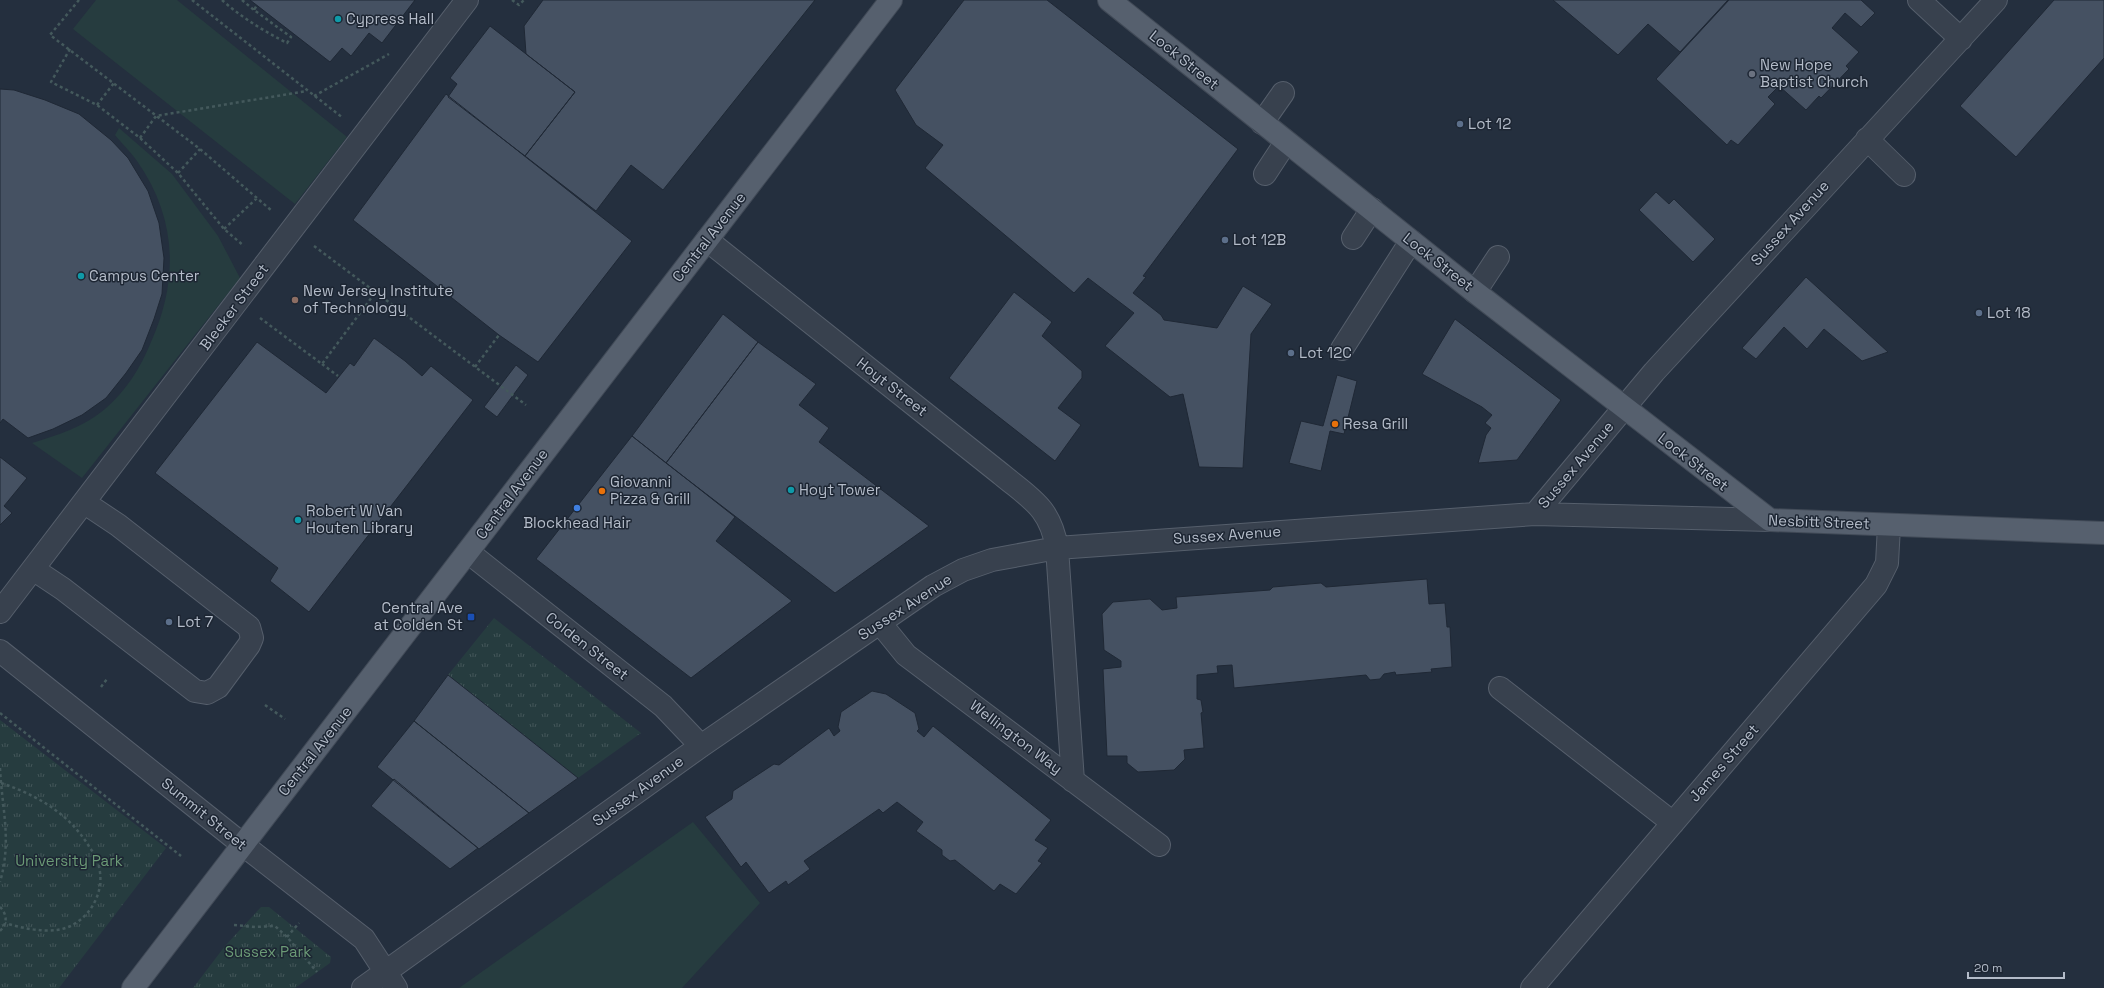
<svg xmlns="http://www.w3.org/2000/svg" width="2104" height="988" font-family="'Space Grotesk',sans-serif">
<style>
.green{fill:#263c3f}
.park{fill:url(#park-tufts)}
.building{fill:#455162;stroke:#1f2835}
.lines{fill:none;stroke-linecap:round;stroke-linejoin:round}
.minor-casing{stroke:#565f6c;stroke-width:24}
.major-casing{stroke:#414a57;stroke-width:24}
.path{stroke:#44595c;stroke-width:2.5;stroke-dasharray:3 3;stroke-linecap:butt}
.minor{stroke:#38414e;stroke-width:22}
.major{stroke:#56606e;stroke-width:22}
.culture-dot{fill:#0f9aa8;stroke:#1d2633;stroke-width:1.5}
.worship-dot{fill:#6b7280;stroke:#1d2633;stroke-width:1.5}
.service-dot{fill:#5c6f8a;stroke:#1d2633;stroke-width:1.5}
.education-dot{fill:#8d6e63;stroke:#1d2633;stroke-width:1.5}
.food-dot{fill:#e8710a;stroke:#1d2633;stroke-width:1.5}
.shop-dot{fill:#3f7fe0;stroke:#1d2633;stroke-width:1.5}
.transit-dot{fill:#1a4fb4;stroke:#1d2633;stroke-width:1.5}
.labels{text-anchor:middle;stroke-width:3;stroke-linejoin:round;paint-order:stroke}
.poi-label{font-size:15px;fill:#b4bcc9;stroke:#1d2633;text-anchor:start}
.street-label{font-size:15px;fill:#b4bcc9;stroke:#1d2633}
.park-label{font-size:15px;fill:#6b9a76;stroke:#1d2633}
</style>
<defs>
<pattern id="park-tufts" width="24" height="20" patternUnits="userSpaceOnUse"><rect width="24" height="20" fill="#263c3f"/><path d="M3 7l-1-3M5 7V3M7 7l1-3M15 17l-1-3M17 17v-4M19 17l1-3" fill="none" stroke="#435659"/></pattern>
</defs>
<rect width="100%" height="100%" fill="#242f3e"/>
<path class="green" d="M 96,0 L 177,0 L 347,137 L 295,204 L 73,29 Z
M 119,128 L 172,174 L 218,236 L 240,278 L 82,478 L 32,443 C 58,435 84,427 105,409 C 126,391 141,367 151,342 C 179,280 177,218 137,161 C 131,152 122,144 115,135 Z
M 693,822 L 760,903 L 682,988 L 459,988 Z"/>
<path class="park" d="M 494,618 L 641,733 L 578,778 L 448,675 Z
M 0,720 L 166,848 L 59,988 L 0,988 Z
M 261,907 L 269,907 L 331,957 L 330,963 L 295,988 L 193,988 L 225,946 Z"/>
<path class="building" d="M 250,0 L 415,0 L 382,43 L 369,33 L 351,56 L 342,48 L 330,62 Z
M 543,0 L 815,0 L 663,190 L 631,165 L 596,211 L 525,156 L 575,92 L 526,54 L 524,26 Z
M 964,0 L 1047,0 L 1238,149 L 1143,276 L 1146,277 L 1133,293 L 1161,315 L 1164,320 L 1217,328 L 1243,286 L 1272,304 L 1251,334 L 1243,468 L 1199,467 L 1183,394 L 1170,397 L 1105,346 L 1134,313 L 1088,278 L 1074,293 L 925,168 L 943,145 L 916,125 L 895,90 Z
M 1553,0 L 1728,0 L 1680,52 L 1648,24 L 1618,55 Z
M 1729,0 L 1861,0 L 1875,13 L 1861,27 L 1845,13 L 1832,28 L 1859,52 L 1846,66 L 1849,69 L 1821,98 L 1819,96 L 1806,110 L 1779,86 L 1768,97 L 1775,104 L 1738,145 L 1731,140 L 1727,145 L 1656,79 Z
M 2054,0 L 2104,0 L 2104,58 L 2016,157 L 1960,106 Z
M 490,26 L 575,92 L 525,156 L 448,97 L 457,84 L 450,78 Z
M 0,89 L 14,90 L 45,100 L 79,114 L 111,140 L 128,158 L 148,191 L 159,223 L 164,258 L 162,294 L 154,319 L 142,350 L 126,373 L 106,398 L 82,415 L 53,429 L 28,438 L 3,419 L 0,423 Z
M 446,94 L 632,241 L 538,362 L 499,335 L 353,220 Z
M 1656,192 L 1669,204 L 1674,199 L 1715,239 L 1693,262 L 1639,210 Z
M 1806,277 L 1888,352 L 1862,361 L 1824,329 L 1807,349 L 1784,327 L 1756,359 L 1742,348 Z
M 1014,292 L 1052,322 L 1042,336 L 1082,371 L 1082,378 L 1058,408 L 1081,425 L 1055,461 L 949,378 Z
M 723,314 L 758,342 L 666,463 L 632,436 Z
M 1455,319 L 1561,400 L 1517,460 L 1478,463 L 1486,435 L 1491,428 L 1485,423 L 1492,415 L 1482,407 L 1422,374 Z
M 374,338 L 405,361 L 422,376 L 431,366 L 473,400 L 309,612 L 270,581 L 278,568 L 155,473 L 257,342 L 326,393 L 350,363 L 354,366 Z
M 758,342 L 816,384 L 799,405 L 829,428 L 819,442 L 929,526 L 835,593 L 666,463 Z
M 516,365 L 528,375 L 497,417 L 484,407 Z
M 1337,375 L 1357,381 L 1344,434 L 1330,431 L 1321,471 L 1289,463 L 1301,421 L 1323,426 Z
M 632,436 L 735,517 L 716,541 L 792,601 L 691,678 L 536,559 Z
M 0,457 L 27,478 L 4,506 L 12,513 L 0,525 Z
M 1427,579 L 1429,604 L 1445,603 L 1447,627 L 1450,627 L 1452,667 L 1431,669 L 1432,672 L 1396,675 L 1395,672 L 1384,674 L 1380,679 L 1370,680 L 1366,675 L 1234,688 L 1232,665 L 1217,666 L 1218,673 L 1197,675 L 1197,699 L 1201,700 L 1203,712 L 1201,713 L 1204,748 L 1184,750 L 1185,759 L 1174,770 L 1138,772 L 1127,763 L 1127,756 L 1107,756 L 1103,669 L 1121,667 L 1121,661 L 1104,650 L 1102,614 L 1113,602 L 1150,599 L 1162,610 L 1177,608 L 1176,597 L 1270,590 L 1273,587 L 1321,583 L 1326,587 Z
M 448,675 L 578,778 L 529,813 L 414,721 Z
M 872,691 L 886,694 L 915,713 L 919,729 L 917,731 L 924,737 L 933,726 L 1051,820 L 1035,840 L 1048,848 L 1038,861 L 1042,863 L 1016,894 L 1000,884 L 994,891 L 955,860 L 950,861 L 942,855 L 942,850 L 916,831 L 923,822 L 897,802 L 883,813 L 879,809 L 804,861 L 810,869 L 788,885 L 786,881 L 769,893 L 746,862 L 741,867 L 705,817 L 732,799 L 733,791 L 774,764 L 779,765 L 829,728 L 834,736 L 840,731 L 838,727 L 841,712 Z
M 414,721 L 529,813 L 479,849 L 377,767 Z
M 394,779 L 478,848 L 450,869 L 371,806 Z"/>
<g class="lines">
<g class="minor-casing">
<path id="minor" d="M 1919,0 L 1961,39
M 1262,123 L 1283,93
M 1867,139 L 1904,175
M 1265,174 L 1286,142
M 1353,238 L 1372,209
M 707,240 L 1001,474 C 1031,499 1050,507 1057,548 L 1073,781
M 1475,292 L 1498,257
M 1342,349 L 1411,241
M 1535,514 L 1654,372 L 1996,0
M 468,552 L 663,706 L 701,746
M 33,569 L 63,589 L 195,691 L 207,693 L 218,687 L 249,645 L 252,638 L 249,627 L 118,525 L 85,503
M 0,612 L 467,0
M 880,623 L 906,655 L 1159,845
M 0,651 L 242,844 L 364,939 L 396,988
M 1500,688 L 1673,823
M 363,988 L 701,746 L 933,586 L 963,570 L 992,560 L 1057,548 L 1535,514 L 1770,520
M 1532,988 L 1876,585 L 1887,563 L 1889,526"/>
</g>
<g class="major-casing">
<path id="major" d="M 1109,0 L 1475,292 L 1770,520 L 2104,533
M 133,988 L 891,0"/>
</g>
<path class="path" d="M 79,0 L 50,35 L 200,149 L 272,211
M 192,0 L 343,118
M 222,0 C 242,18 264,31 287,43 L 291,37 L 254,10 L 257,5
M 242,0 L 254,10
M 512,0 L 519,5 L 524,0
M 70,49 L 51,82 L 97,105 L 140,138 L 178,173 L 224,229 L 244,246
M 314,96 L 389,54
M 97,105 L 114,83
M 140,138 L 156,116 L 307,91
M 178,173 L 200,149
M 224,229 L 257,198
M 314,246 L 526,405
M 260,318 L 322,364 L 375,293
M 322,364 L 338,376
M 475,367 L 499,335
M 101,687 L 107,679
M 265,705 L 285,719
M 0,713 L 181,856
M 0,768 C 2,810 12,840 0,882
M 1,783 C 37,795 70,814 90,848 C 94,853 98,860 99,867 C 106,895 86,926 57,930 C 41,932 21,928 5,923
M 0,907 C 8,915 7,924 0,931
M 234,925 L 255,927 L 275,926 L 287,937 L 317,972
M 287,937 L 299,923"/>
<use href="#minor" class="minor"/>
<use href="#major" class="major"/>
</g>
<g class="culture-dot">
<circle cx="338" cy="19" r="4"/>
<circle cx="81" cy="276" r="4"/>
<circle cx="791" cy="490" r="4"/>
<circle cx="298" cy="520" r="4"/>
</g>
<circle class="worship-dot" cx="1752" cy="74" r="4"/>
<g class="service-dot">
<circle cx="1460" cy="124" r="4"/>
<circle cx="1225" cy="240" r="4"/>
<circle cx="1979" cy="313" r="4"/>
<circle cx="1291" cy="353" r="4"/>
<circle cx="169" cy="622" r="4"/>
</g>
<circle class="education-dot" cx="295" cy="300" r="4"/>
<g class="food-dot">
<circle cx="1335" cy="424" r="4"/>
<circle cx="602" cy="491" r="4"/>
</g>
<circle class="shop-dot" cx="577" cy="508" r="4"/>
<rect class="transit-dot" x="467" y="613" width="8" height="8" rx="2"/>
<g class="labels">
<g class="poi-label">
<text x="346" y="24">Cypress Hall</text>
<text x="1760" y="70">New Hope<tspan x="1760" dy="17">Baptist Church</tspan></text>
<text x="1468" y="129">Lot 12</text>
<text x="1233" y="245">Lot 12B</text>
<text x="89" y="281">Campus Center</text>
<text x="303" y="296">New Jersey Institute<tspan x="303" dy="17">of Technology</tspan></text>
<text x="1987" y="318">Lot 18</text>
<text x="1299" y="358">Lot 12C</text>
<text x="1343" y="429">Resa Grill</text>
<text x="610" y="487">Giovanni<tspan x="610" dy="17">Pizza &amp; Grill</tspan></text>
<text x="799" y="495">Hoyt Tower</text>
<text x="306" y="516">Robert W Van<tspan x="306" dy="17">Houten Library</tspan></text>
<text x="577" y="528" text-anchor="middle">Blockhead Hair</text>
<text x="463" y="613" text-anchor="end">Central Ave<tspan x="463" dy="17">at Colden St</tspan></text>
<text x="177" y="627">Lot 7</text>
</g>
<g class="street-label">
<text transform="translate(1184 60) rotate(39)" y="5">Lock Street</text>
<text transform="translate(1790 223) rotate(-48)" y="5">Sussex Avenue</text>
<text transform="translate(709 237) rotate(-52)" y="5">Central Avenue</text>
<text transform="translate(1438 262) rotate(38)" y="5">Lock Street</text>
<text transform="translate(234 307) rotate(-53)" y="5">Bleeker Street</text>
<text transform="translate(892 387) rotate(38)" y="5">Hoyt Street</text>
<text transform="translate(1693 462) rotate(38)" y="5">Lock Street</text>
<text transform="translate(1576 465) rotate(-50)" y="5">Sussex Avenue</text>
<text transform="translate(512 494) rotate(-53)" y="5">Central Avenue</text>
<text transform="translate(1819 522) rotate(2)" y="5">Nesbitt Street</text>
<text transform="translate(1227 535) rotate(-4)" y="5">Sussex Avenue</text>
<text transform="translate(905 607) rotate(-33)" y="5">Sussex Avenue</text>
<text transform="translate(587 646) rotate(38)" y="5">Colden Street</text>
<text transform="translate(1016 737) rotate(37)" y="5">Wellington Way</text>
<text transform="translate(315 751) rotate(-52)" y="5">Central Avenue</text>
<text transform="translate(1724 763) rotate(-49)" y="5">James Street</text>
<text transform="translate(638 791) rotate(-36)" y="5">Sussex Avenue</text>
<text transform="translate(204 814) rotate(39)" y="5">Summit Street</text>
</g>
<g class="park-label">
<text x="69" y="866">University Park</text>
<text x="268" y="957">Sussex Park</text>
</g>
</g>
<path d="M1968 972v6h96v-6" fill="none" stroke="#b4bcc9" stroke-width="2"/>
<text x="1974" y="972" font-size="12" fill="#b4bcc9" stroke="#1d2633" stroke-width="3" paint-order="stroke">20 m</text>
</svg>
